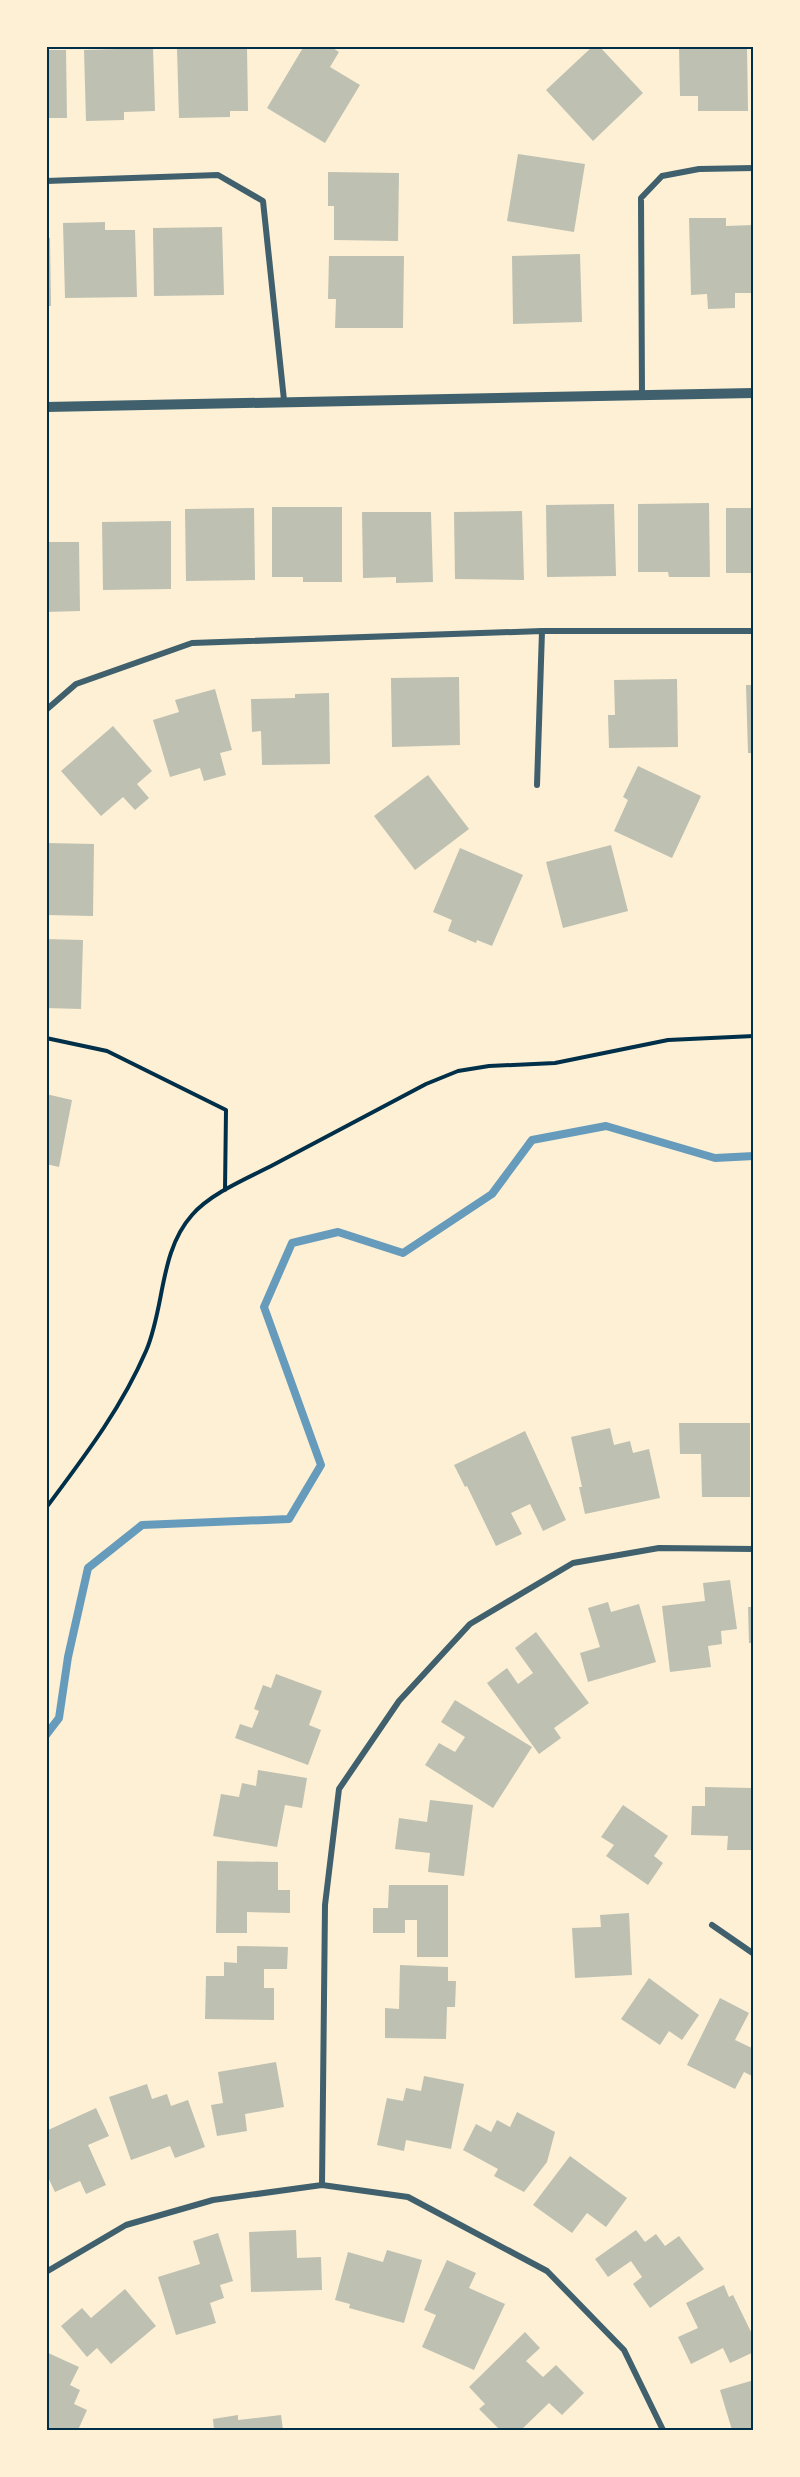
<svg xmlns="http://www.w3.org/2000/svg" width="800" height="2477" font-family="'DejaVu Sans',sans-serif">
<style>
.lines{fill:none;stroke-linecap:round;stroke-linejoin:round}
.stream{stroke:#669bbc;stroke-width:8}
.building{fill:#bec0b2}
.path{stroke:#003049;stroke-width:4}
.minor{stroke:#3f606c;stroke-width:6}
.tertiary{stroke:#3f606c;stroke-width:10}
.neatline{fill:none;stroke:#003049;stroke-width:2}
</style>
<rect width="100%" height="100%" fill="#fdf0d5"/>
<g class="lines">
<path class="stream" d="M 46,1735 L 59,1718 L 68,1657 L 88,1568 L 142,1525 L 289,1519 L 321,1465 L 264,1307 L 292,1243 L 338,1232 L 403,1253 L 492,1194 L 532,1140 L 606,1126 L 715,1158 L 754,1156"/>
</g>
<path class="building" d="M 304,46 L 330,46 L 339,52 L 330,67 L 360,85 L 325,143 L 267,108 Z
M 593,46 L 599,46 L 643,93 L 593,141 L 546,90 Z
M 679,46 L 747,46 L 748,111 L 698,111 L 698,96 L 680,96 Z
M 153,48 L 155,111 L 124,112 L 124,120 L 86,121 L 84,50 Z
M 247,48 L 248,111 L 230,111 L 230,117 L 179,118 L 177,49 Z
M 46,50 L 66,50 L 67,118 L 46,118 Z
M 518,154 L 585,164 L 574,232 L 507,221 Z
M 328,172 L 399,173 L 398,241 L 334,240 L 334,206 L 328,206 Z
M 689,218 L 726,218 L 726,226 L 754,225 L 754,293 L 735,293 L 735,308 L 708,309 L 707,294 L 691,295 Z
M 105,222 L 105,230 L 135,230 L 137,297 L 65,298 L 63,223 Z
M 222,227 L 224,295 L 154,296 L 153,228 Z
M 46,238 L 50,238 L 51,306 L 46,306 Z
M 580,254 L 582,322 L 513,324 L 512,256 Z
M 329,256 L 404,256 L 403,328 L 335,328 L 336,299 L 328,299 Z
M 709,503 L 710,577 L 669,577 L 668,572 L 638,572 L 638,504 Z
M 614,504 L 616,576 L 547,577 L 546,505 Z
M 272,507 L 342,507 L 342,582 L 303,582 L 303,577 L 272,577 Z
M 254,508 L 255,580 L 186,581 L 185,509 Z
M 726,508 L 754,508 L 754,573 L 726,573 Z
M 522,511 L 524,580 L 455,579 L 454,512 Z
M 362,512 L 431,512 L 433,582 L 396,583 L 396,577 L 363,578 Z
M 171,521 L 171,589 L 103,590 L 102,522 Z
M 46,542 L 79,542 L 80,611 L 46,612 Z
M 459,677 L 460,745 L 392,747 L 391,678 Z
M 677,679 L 678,747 L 609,748 L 608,715 L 615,715 L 614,680 Z
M 746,685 L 754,685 L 754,753 L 748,753 Z
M 215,689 L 232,750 L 220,753 L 226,775 L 204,781 L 200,768 L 170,777 L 153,720 L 179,712 L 175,700 Z
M 329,693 L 330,764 L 262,765 L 261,731 L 252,732 L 251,699 L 295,698 L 295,694 Z
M 113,726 L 152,771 L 137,784 L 149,798 L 135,810 L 123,797 L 101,816 L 61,771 Z
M 638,766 L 701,796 L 672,858 L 614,831 L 628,800 L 623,797 Z
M 428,775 L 469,829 L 415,870 L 374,816 Z
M 46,843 L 94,844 L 93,916 L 46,915 Z
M 611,845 L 628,911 L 563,928 L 546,862 Z
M 460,848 L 523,875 L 492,946 L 477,940 L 476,943 L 448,931 L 452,920 L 433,912 Z
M 46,939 L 83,940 L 81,1009 L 46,1008 Z
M 46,1094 L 72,1100 L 59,1167 L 46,1164 Z
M 679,1423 L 750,1423 L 750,1497 L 702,1497 L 701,1454 L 680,1454 Z
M 610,1428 L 614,1445 L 630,1441 L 633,1453 L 649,1449 L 660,1498 L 585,1514 L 579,1487 L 582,1487 L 571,1437 Z
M 525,1431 L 566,1520 L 543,1531 L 530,1504 L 511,1513 L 522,1534 L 496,1546 L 467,1486 L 465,1487 L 454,1465 Z
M 730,1580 L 737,1629 L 721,1631 L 722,1644 L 708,1646 L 711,1667 L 670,1672 L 662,1606 L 705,1601 L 703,1583 Z
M 608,1602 L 611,1612 L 639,1604 L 656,1662 L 588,1682 L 580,1653 L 600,1647 L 588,1608 Z
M 748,1607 L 754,1607 L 754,1643 L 749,1643 Z
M 536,1632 L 589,1703 L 554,1728 L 561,1738 L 539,1754 L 487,1683 L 507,1668 L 518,1684 L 533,1673 L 515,1648 Z
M 276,1674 L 322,1691 L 309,1725 L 321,1730 L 308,1765 L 235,1738 L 240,1724 L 252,1728 L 259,1711 L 254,1709 L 263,1685 L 271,1688 Z
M 455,1700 L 532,1747 L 493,1808 L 425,1765 L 439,1743 L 455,1752 L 465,1737 L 441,1722 Z
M 258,1770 L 307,1778 L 302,1808 L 285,1805 L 277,1847 L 213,1836 L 221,1794 L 239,1797 L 242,1783 L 256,1786 Z
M 705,1787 L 752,1788 L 751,1850 L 727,1850 L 728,1836 L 691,1835 L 692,1806 L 705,1806 Z
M 430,1800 L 473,1805 L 464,1876 L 428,1872 L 430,1853 L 395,1849 L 399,1818 L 427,1822 Z
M 623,1805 L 668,1836 L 654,1856 L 663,1863 L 648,1885 L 606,1856 L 614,1845 L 601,1837 Z
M 217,1861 L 278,1862 L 278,1890 L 290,1890 L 290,1913 L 247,1912 L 247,1933 L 216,1933 Z
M 389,1885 L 448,1885 L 448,1957 L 417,1957 L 417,1920 L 405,1920 L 405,1933 L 373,1933 L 373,1908 L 388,1908 Z
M 629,1913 L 632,1975 L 575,1978 L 572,1928 L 601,1927 L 600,1915 Z
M 237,1946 L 288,1947 L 287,1969 L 264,1969 L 264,1988 L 274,1988 L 274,2020 L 205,2019 L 206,1976 L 224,1976 L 224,1962 L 237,1963 Z
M 400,1965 L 448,1967 L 448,1981 L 456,1981 L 455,2007 L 447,2007 L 446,2039 L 385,2038 L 385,2008 L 399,2009 Z
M 649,1978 L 699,2015 L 682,2040 L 669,2031 L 660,2045 L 621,2019 Z
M 720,1998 L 749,2013 L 735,2040 L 754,2049 L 754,2077 L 744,2072 L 735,2089 L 687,2065 Z
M 276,2062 L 284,2107 L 245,2114 L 247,2131 L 217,2136 L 211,2105 L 223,2103 L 218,2072 Z
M 424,2076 L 464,2084 L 451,2149 L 406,2140 L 404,2151 L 377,2145 L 387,2098 L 403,2101 L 406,2088 L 421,2091 Z
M 147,2084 L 152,2099 L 167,2094 L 171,2106 L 188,2100 L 205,2147 L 175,2158 L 170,2146 L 131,2160 L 109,2097 Z
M 96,2108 L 109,2136 L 88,2145 L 106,2185 L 86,2194 L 80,2181 L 55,2192 L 46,2173 L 46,2131 Z
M 517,2112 L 555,2132 L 547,2162 L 524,2192 L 494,2176 L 498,2169 L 463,2150 L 476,2124 L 491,2132 L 497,2120 L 510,2127 Z
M 570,2156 L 627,2198 L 606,2227 L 587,2213 L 572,2233 L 533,2205 Z
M 296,2230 L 297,2258 L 321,2257 L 322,2290 L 251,2292 L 249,2232 Z
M 636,2230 L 645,2242 L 656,2234 L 665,2246 L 679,2236 L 704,2269 L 650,2308 L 633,2284 L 642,2277 L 631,2261 L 608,2277 L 595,2259 Z
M 218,2233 L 233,2281 L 220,2285 L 224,2298 L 210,2303 L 216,2323 L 176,2335 L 158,2277 L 200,2264 L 193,2241 Z
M 387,2250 L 422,2260 L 404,2323 L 349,2308 L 350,2304 L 335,2300 L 348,2252 L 383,2262 Z
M 447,2260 L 476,2273 L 469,2288 L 505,2304 L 474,2370 L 422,2347 L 436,2315 L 424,2310 Z
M 724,2285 L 729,2297 L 733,2295 L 754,2338 L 754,2352 L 730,2363 L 723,2348 L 691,2364 L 678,2337 L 698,2328 L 686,2303 Z
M 125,2289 L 156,2326 L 111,2364 L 97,2348 L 87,2357 L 61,2326 L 82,2308 L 91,2318 Z
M 525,2332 L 540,2348 L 526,2361 L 543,2377 L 556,2365 L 584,2393 L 562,2415 L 549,2403 L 521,2430 L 500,2430 L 479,2409 L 485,2404 L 469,2387 Z
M 46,2352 L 79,2367 L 70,2385 L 80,2390 L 74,2404 L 87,2410 L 78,2430 L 46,2430 Z
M 754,2380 L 754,2430 L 732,2430 L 720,2390 Z
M 238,2415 L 238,2420 L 281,2415 L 283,2430 L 214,2430 L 213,2419 Z"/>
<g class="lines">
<path class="path" d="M 46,1038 L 107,1051 L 226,1110 L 225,1190
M 46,1508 C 84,1457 121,1409 146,1351 C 165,1307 159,1252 192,1215 C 211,1193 248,1178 273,1165 C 324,1138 375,1111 426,1084 L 458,1071 L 489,1066 L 555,1063 L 668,1040 L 754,1036"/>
<path class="minor" d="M 46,181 L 218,175 L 263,201 L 284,400
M 642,394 L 641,198 L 662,176 L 699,169 L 754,168
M 46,710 L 76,684 L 192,643 L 542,631 L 754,631
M 537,785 L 542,631
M 712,1925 L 754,1954
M 322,2185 L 325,1905 L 339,1789 L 399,1701 L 470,1624 L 573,1563 L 659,1548 L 754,1549
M 46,2272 L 126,2225 L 213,2200 L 322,2185 L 408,2197 L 547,2271 L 624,2350 L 663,2430"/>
<path class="tertiary" d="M 46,407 L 754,393"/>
</g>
<rect width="800" height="2477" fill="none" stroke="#fdf0d5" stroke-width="96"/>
<rect x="48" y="48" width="704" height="2381" class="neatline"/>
</svg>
